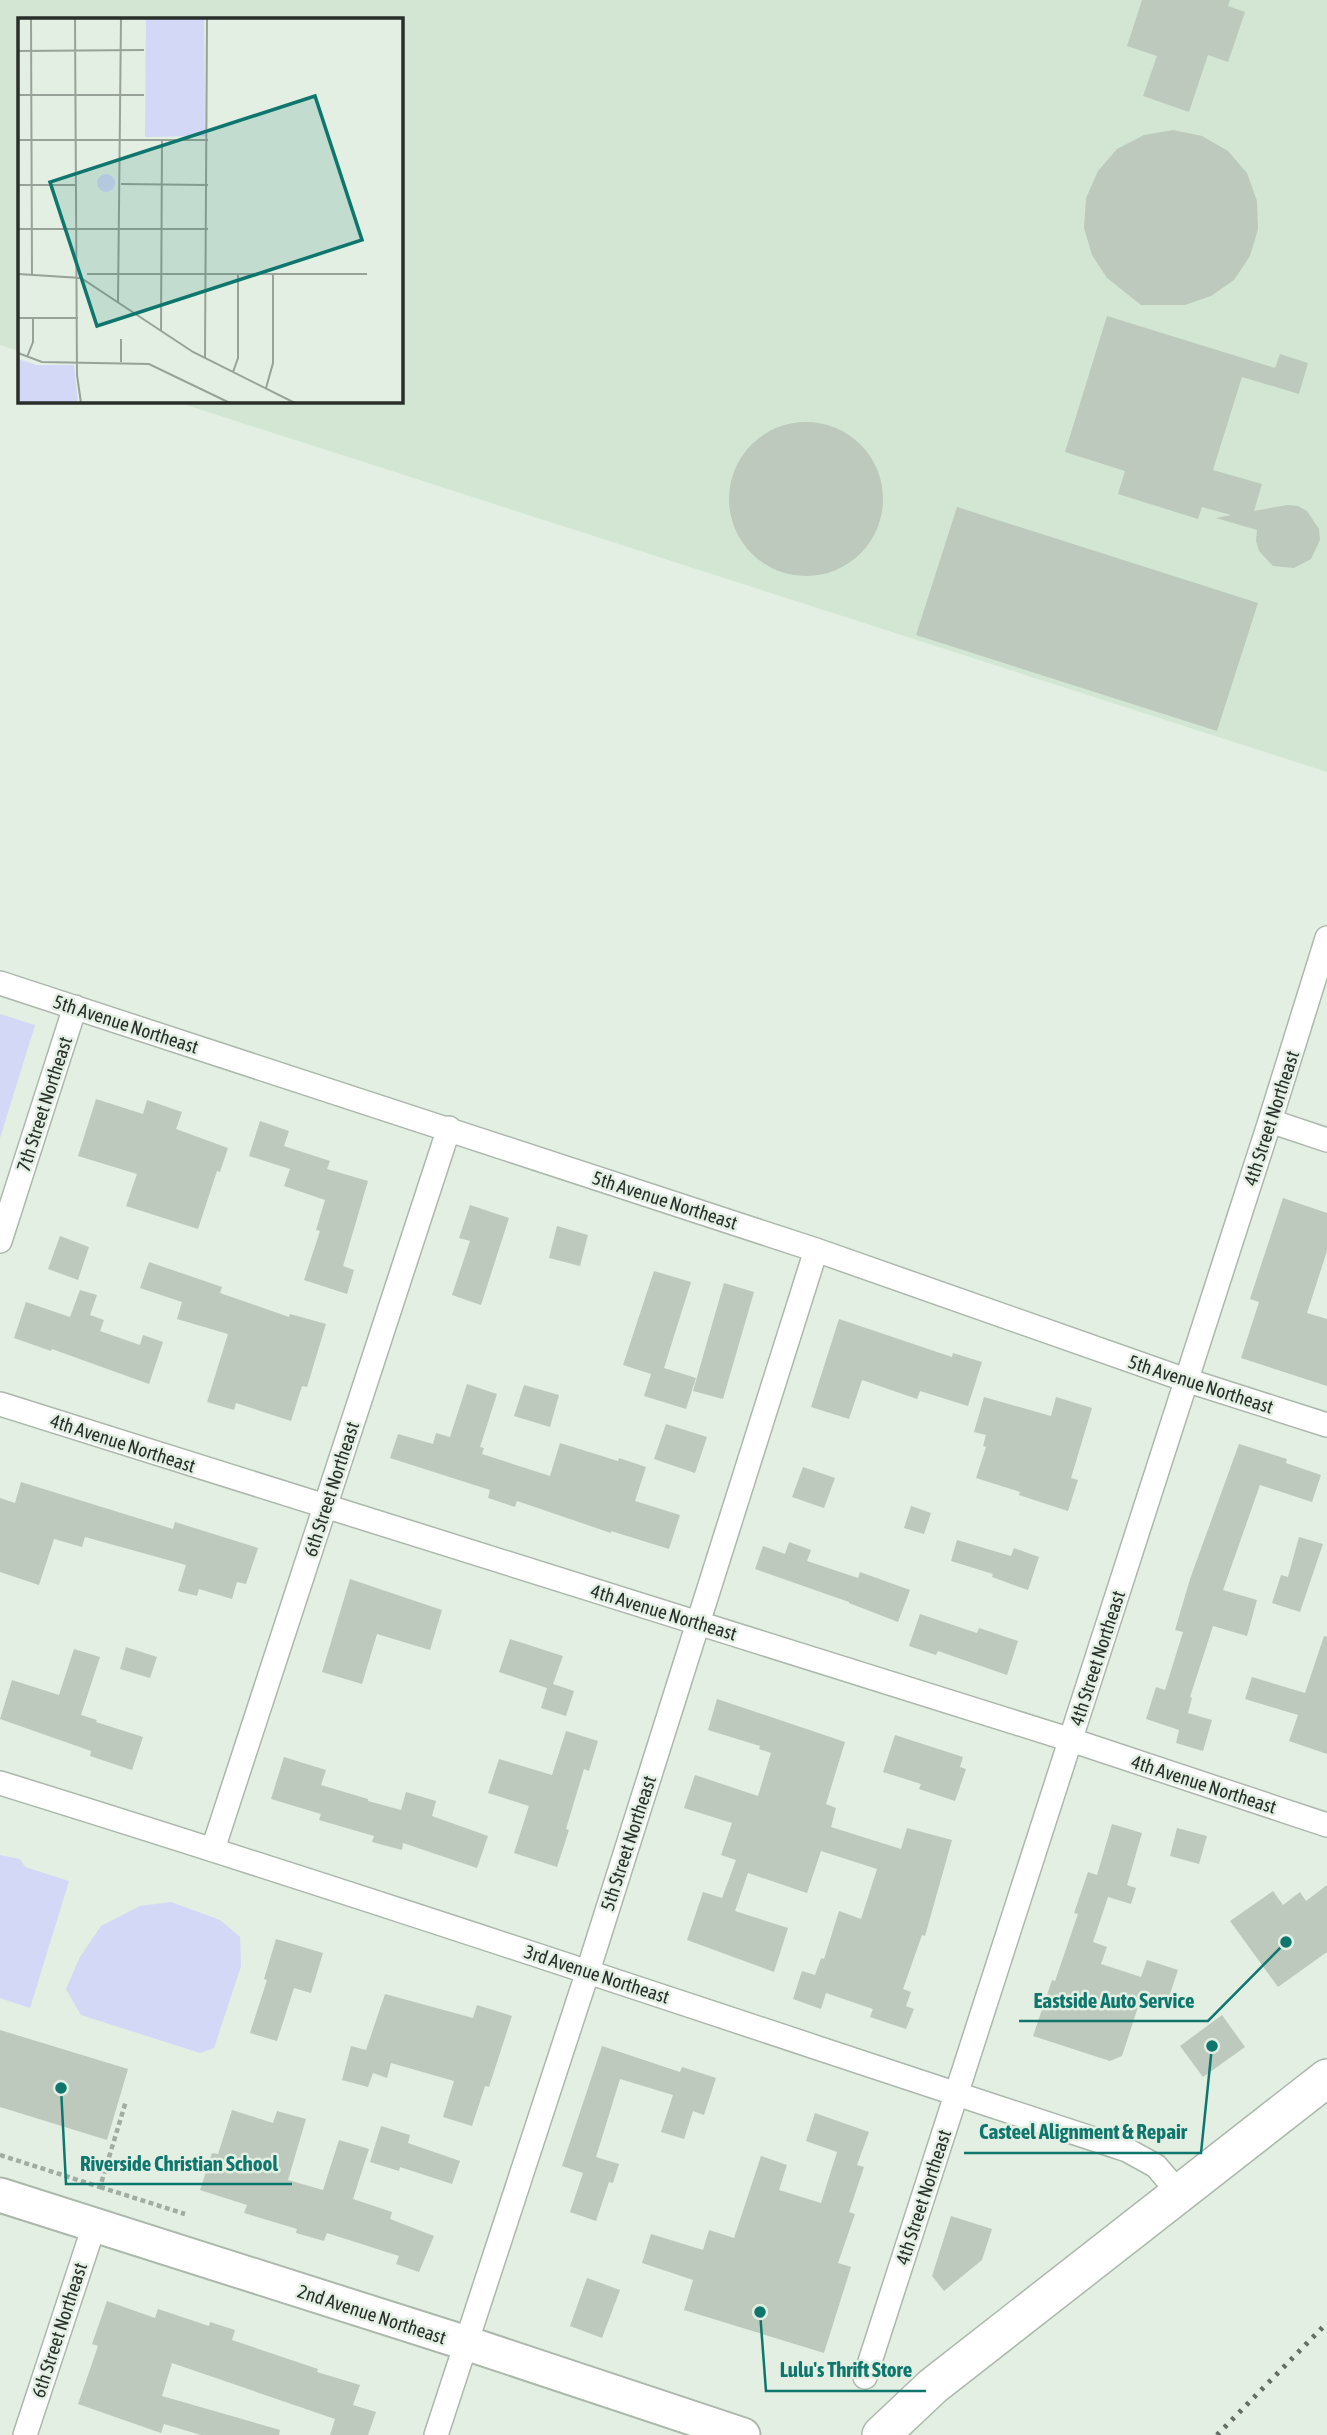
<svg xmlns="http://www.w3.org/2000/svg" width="1327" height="2435" font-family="'Asap Condensed',sans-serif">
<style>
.built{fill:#d3e6d4}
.green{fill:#d2d8f5}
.building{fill:#bcc9bc}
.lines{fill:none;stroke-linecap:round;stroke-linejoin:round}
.street-casing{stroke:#acb8ac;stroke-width:26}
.secondary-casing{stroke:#acb8ac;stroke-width:37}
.primary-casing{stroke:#acb8ac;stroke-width:40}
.path{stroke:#a1aca2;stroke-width:4.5;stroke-dasharray:5 3.5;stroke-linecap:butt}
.street{stroke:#fff;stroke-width:23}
.secondary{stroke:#fff;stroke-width:33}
.primary{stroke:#fff;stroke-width:37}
.rail{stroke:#666d66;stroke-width:5;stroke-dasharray:3.5 7;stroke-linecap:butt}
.labels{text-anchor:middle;stroke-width:5;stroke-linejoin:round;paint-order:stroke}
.street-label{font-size:19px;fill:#292e2a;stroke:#e2efe2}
.inset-road{fill:none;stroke:#98a298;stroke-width:2}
.view{fill:#0f766e;fill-opacity:0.15;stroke:#0f766e;stroke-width:3.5}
.inset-edge{fill:none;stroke:#292e2a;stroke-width:3.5}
.leader{fill:none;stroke:#0f766e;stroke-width:2.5}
.callout-dot{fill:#0f766e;stroke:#e2efe2;stroke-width:2.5}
.callout-label{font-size:21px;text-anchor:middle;font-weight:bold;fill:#0f766e;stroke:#e2efe2;stroke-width:5;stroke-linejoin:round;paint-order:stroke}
</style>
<rect width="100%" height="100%" fill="#e2efe2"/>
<path class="built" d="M 0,0 L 1327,0 L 1327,772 L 174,401 L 401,401 L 401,19 L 19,19 L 19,351 L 0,345 Z"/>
<path class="green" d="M 0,1014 L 35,1025 L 0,1138 Z
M 0,1855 L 20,1859 L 25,1867 L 69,1881 L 30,2008 L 0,1998 Z
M 171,1902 L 220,1920 L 240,1937 L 241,1966 L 214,2048 L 200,2053 L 81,2015 L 66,1989 L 80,1957 L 101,1926 L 140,1906 Z"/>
<path class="building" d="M 1142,0 L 1230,0 L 1228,6 L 1245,12 L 1228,62 L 1208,55 L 1189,112 L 1143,96 L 1157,56 L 1127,46 Z
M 1173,130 L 1202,136 L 1228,151 L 1247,173 L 1257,201 L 1258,229 L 1250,256 L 1234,280 L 1211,296 L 1185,305 L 1141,305 L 1107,278 L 1092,255 L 1084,228 L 1086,198 L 1098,171 L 1117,149 L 1144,135 Z
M 1107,316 L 1275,368 L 1280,354 L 1308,363 L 1299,394 L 1242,377 L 1213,470 L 1262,484 L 1254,511 L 1287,505 L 1298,506 L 1307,511 L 1319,529 L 1320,540 L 1311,559 L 1294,568 L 1273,566 L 1259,551 L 1256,541 L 1257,530 L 1216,518 L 1231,515 L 1202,507 L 1198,519 L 1118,494 L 1125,471 L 1065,452 Z
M729 499a77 77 0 1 1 154 0a77 77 0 1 1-154 0Z
M 957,507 L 1258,603 L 1217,731 L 916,635 Z
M 96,1099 L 143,1114 L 147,1100 L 182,1112 L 176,1129 L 228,1148 L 220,1172 L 217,1171 L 198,1229 L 126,1206 L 137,1174 L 78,1156 Z
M 260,1121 L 289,1131 L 284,1146 L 330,1161 L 327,1169 L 368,1181 L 343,1266 L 354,1270 L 347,1294 L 304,1280 L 320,1231 L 316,1230 L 325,1200 L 284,1186 L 290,1169 L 249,1156 Z
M 1283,1198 L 1327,1213 L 1327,1251 L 1307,1313 L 1327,1319 L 1327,1386 L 1241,1358 L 1259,1302 L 1250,1299 Z
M 470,1205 L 509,1218 L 481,1305 L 452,1295 L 470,1241 L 459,1238 Z
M 557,1226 L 588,1235 L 580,1266 L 549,1258 Z
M 60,1236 L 89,1247 L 78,1280 L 48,1269 Z
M 149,1262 L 222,1287 L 220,1293 L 289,1317 L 290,1314 L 326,1324 L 307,1387 L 302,1386 L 291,1421 L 236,1403 L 234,1410 L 207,1402 L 228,1334 L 177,1319 L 182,1302 L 140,1288 Z
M 654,1271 L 691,1282 L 664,1368 L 696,1378 L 686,1409 L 644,1396 L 651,1374 L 623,1365 Z
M 724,1283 L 754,1292 L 723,1399 L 693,1391 Z
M 80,1290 L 97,1295 L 90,1315 L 104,1320 L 100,1331 L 140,1345 L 143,1335 L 163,1342 L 149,1384 L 52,1349 L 51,1351 L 14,1338 L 26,1302 L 70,1317 Z
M 839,1319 L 952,1357 L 953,1353 L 982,1362 L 968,1406 L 920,1391 L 917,1399 L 862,1380 L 849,1419 L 811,1407 Z
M 467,1384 L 497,1394 L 480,1447 L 484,1448 L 482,1454 L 550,1476 L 560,1443 L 618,1461 L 619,1458 L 646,1467 L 635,1501 L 680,1515 L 669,1549 L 611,1531 L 611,1533 L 517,1501 L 515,1507 L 488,1498 L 490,1490 L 390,1458 L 398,1434 L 433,1444 L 436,1433 L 450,1437 Z
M 524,1385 L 559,1395 L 550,1427 L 514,1416 Z
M 984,1397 L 1051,1416 L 1056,1397 L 1092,1408 L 1071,1478 L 1078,1480 L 1068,1511 L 1019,1495 L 1020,1492 L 976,1478 L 986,1447 L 983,1446 L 986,1435 L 974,1432 Z
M 666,1424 L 707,1437 L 695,1473 L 654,1459 Z
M 1239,1444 L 1287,1459 L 1286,1463 L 1321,1475 L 1312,1502 L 1260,1485 L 1223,1590 L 1257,1600 L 1247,1636 L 1213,1626 L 1190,1697 L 1192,1698 L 1188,1713 L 1212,1720 L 1203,1751 L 1176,1743 L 1179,1730 L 1146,1719 L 1156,1687 L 1165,1690 L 1183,1632 L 1175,1630 L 1190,1579 Z
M 803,1467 L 835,1478 L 824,1508 L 792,1497 Z
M 21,1482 L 173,1529 L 175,1522 L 258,1548 L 246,1584 L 237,1582 L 232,1599 L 199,1589 L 197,1596 L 178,1591 L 186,1565 L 85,1537 L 82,1547 L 54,1539 L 39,1585 L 0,1572 L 0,1498 L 15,1503 Z
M 911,1506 L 931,1513 L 924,1534 L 904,1528 Z
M 1299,1537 L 1323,1544 L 1300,1612 L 1272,1603 L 1281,1575 L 1288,1577 Z
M 957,1540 L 1011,1556 L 1014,1548 L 1039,1557 L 1028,1590 L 992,1577 L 993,1574 L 951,1561 Z
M 789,1542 L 811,1550 L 807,1561 L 858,1578 L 860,1572 L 910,1590 L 898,1622 L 849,1603 L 849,1602 L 755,1569 L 763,1546 L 785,1554 Z
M 350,1579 L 442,1610 L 430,1650 L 377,1634 L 362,1684 L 322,1672 Z
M 920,1614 L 977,1633 L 979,1628 L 1018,1641 L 1007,1675 L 938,1651 L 936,1655 L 909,1646 Z
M 1324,1636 L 1327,1637 L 1327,1754 L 1289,1741 L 1298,1715 L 1245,1699 L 1252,1677 L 1305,1693 Z
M 510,1639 L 563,1656 L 553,1684 L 574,1691 L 566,1716 L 541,1708 L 547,1688 L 499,1672 Z
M 126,1647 L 157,1657 L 150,1678 L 120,1669 Z
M 74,1649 L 100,1657 L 81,1715 L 97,1720 L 96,1722 L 143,1737 L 132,1770 L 90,1756 L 91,1751 L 0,1719 L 12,1680 L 59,1695 Z
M 717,1699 L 845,1742 L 826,1804 L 836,1808 L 831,1827 L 901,1849 L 907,1828 L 952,1840 L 925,1936 L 922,1935 L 903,1989 L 911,1992 L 906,2006 L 914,2009 L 906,2029 L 870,2017 L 873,2009 L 826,1993 L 821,2009 L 793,1999 L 802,1971 L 815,1975 L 821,1958 L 824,1959 L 839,1911 L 861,1919 L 877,1869 L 821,1851 L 807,1893 L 748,1873 L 735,1911 L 788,1928 L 774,1972 L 687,1940 L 703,1892 L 722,1898 L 736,1860 L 721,1855 L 732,1823 L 684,1808 L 695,1775 L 758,1796 L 771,1753 L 759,1749 L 760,1746 L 708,1730 Z
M 566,1731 L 598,1741 L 589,1771 L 584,1769 L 566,1829 L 569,1830 L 557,1867 L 514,1853 L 529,1806 L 488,1793 L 499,1759 L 552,1775 Z
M 895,1735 L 963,1757 L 960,1767 L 966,1769 L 955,1801 L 919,1789 L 921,1784 L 883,1772 Z
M 284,1757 L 326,1770 L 321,1785 L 368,1799 L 368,1801 L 401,1810 L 406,1792 L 436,1801 L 432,1816 L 488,1836 L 477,1868 L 403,1843 L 402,1850 L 372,1842 L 374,1836 L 319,1820 L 321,1814 L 271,1799 Z
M 1112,1824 L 1142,1833 L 1127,1885 L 1136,1888 L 1131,1904 L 1108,1897 L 1093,1942 L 1107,1947 L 1101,1964 L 1141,1977 L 1147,1960 L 1178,1970 L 1165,2009 L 1140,2001 L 1122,2056 L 1110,2061 L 1033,2036 L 1052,1980 L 1055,1981 L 1078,1914 L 1074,1913 L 1088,1872 L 1097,1875 Z
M 1177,1828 L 1207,1836 L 1199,1864 L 1170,1856 Z
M 1327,1885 L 1327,1952 L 1278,1987 L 1230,1921 L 1273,1891 L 1283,1905 L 1300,1892 L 1306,1901 Z
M 276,1939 L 323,1953 L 311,1993 L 294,1988 L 277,2041 L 250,2033 L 267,1980 L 264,1979 Z
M 385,1994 L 473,2018 L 477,2005 L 512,2016 L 489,2087 L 485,2086 L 472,2126 L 443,2117 L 454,2081 L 391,2063 L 387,2078 L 373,2073 L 368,2087 L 342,2080 L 351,2046 L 366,2050 Z
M 1222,2015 L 1245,2047 L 1203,2077 L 1180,2046 Z
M 0,2030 L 128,2069 L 107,2140 L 0,2107 Z
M 602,2046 L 680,2072 L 682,2067 L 716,2078 L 704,2115 L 693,2111 L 684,2139 L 661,2132 L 673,2095 L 620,2079 L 596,2157 L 619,2164 L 613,2183 L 609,2182 L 596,2221 L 570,2212 L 583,2173 L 562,2166 Z
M 232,2110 L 273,2123 L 277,2111 L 306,2119 L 288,2180 L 323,2190 L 339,2140 L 369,2149 L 353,2199 L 392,2212 L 390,2219 L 434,2236 L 419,2272 L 396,2264 L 399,2256 L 327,2233 L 324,2241 L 296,2233 L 297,2229 L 244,2213 L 247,2205 L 200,2190 L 212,2153 L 218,2154 Z
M 815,2113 L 869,2132 L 857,2165 L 864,2167 L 849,2212 L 855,2214 L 838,2263 L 851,2267 L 824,2353 L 684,2310 L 693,2280 L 642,2263 L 651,2234 L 703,2250 L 709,2230 L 734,2238 L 761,2156 L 787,2165 L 779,2190 L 821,2203 L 837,2152 L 806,2141 Z
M 381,2126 L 410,2135 L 408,2143 L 460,2161 L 452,2184 L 400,2167 L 399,2171 L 370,2162 Z
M 951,2216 L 992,2229 L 982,2260 L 944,2291 L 932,2276 Z
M 587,2278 L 620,2290 L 602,2338 L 570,2326 Z
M 107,2301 L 155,2318 L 158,2309 L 209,2326 L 210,2322 L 235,2330 L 232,2340 L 318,2369 L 317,2372 L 360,2385 L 353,2405 L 376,2412 L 368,2435 L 330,2435 L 335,2419 L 172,2363 L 162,2396 L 280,2430 L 279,2435 L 201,2435 L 164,2424 L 161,2433 L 78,2404 L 98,2346 L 92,2344 Z"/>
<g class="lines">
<g class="street-casing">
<path id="street" d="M 0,983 L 816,1250 L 1186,1380 L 1327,1425
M 1270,1121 L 1327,1140
M 0,1241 L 75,1007
M 0,1404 L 1071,1740 L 1327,1825
M 0,1783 C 378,1900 752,2027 1127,2150 L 1156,2166 L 1179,2193
M 213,1849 L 449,1128
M 865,2377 L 1270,1121 L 1327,938
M 25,2435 L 94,2226
M 436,2435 L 588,1971 L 816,1250"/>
</g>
<g class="secondary-casing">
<path id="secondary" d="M 0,2195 L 466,2343 L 743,2435"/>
</g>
<g class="primary-casing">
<path id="primary" d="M 881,2435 L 933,2386 L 1327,2078"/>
</g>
<path class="path" d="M 0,2155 L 100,2187 L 126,2101
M 100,2187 L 185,2214"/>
<use href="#street" class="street"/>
<use href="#secondary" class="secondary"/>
<use href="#primary" class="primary"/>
<path class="rail" d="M 1217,2435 L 1327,2323"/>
</g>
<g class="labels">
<g class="street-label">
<text transform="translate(126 1024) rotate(18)" y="7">5th Avenue Northeast</text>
<text transform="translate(44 1104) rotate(-72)" y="7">7th Street Northeast</text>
<text transform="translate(1271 1118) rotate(-72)" y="7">4th Street Northeast</text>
<text transform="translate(665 1200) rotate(18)" y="7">5th Avenue Northeast</text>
<text transform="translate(1201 1384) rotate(18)" y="7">5th Avenue Northeast</text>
<text transform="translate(123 1443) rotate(18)" y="7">4th Avenue Northeast</text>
<text transform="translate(331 1489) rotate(-72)" y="7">6th Street Northeast</text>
<text transform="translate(664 1612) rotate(17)" y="7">4th Avenue Northeast</text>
<text transform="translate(1097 1658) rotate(-72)" y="7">4th Street Northeast</text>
<text transform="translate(1204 1784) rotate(18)" y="7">4th Avenue Northeast</text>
<text transform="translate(628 1843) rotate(-72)" y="7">5th Street Northeast</text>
<text transform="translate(597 1974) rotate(18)" y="7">3rd Avenue Northeast</text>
<text transform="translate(923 2197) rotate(-72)" y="7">4th Street Northeast</text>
<text transform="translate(372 2314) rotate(18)" y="7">2nd Avenue Northeast</text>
<text transform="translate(59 2330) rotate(-72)" y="7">6th Street Northeast</text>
</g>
</g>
<g transform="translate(18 18)">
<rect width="385" height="385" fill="#e2efe2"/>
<path d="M 128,0 L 186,0 L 187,118 L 127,119 ZM79 165a9 9 0 1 1 18 0a9 9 0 1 1-18 0ZM 0,341 L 19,347 L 56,347 L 60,385 L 0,385 Z" fill="#d2d8f5"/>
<path class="inset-road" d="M 13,0 L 14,256M 57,0 L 59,357 L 63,385M 0,33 L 126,32M 0,77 L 126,77M 0,122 L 190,122M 103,166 L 190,167M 0,167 L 58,167M 0,211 L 190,211M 0,256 L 63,260 L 175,334 L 277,385M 69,256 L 349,256M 100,284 L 103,0M 0,300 L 60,300M 143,313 L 144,122M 103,321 L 103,344M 0,335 L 24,344 L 131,346 L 212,385M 9,339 L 15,324 L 15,300M 187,340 L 189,0M 215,354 L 220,340 L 220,256M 248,370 L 255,345 L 255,255"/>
<path class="view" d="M 297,78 L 344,222 L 79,308 L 32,164 Z"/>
<rect width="385" height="385" class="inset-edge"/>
</g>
<path class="leader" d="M1286 1942L1208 2021H1019M1212 2046L1201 2153H964M61 2088L66 2184H292M760 2312L766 2391H926"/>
<g class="callout-dot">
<circle cx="1286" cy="1942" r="7"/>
<circle cx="1212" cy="2046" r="7"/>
<circle cx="61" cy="2088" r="7"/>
<circle cx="760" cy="2312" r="7"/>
</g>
<g class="callout-label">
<text x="1114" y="2008">Eastside Auto Service</text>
<text x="1083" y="2139">Casteel Alignment &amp; Repair</text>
<text x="179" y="2171">Riverside Christian School</text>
<text x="846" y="2377">Lulu's Thrift Store</text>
</g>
</svg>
